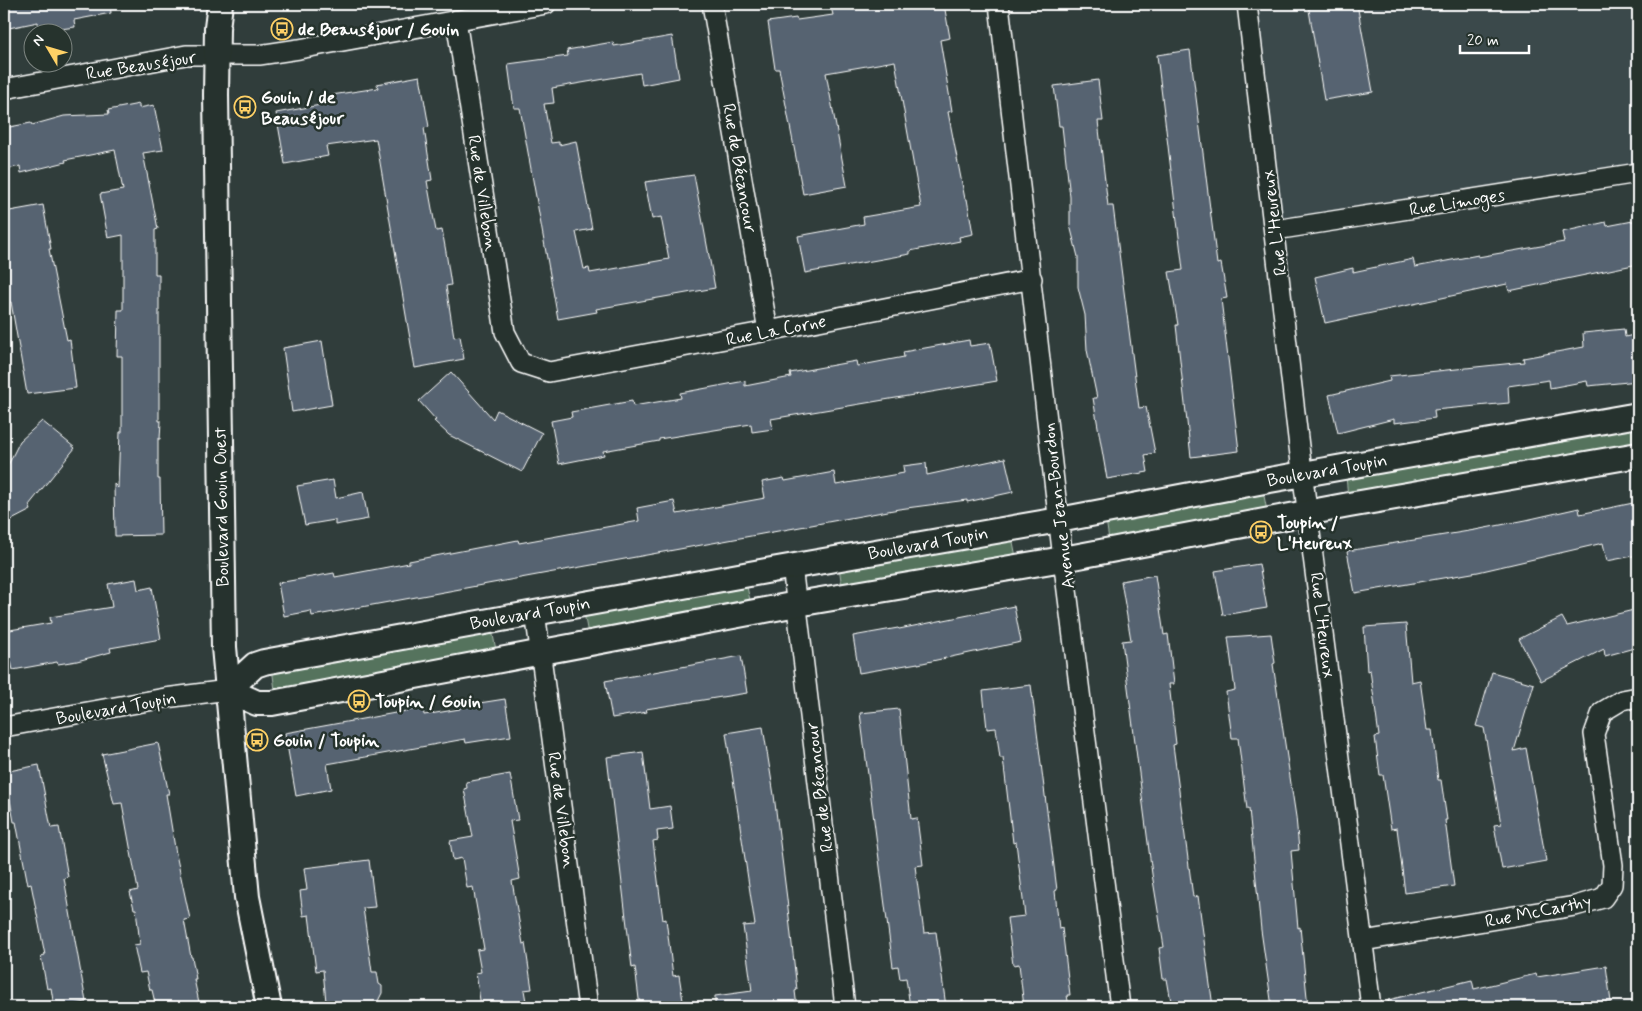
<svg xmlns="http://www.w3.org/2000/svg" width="1642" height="1011" font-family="Mynerve,sans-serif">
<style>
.built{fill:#3b494b}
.green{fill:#54735d;stroke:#aab9ae}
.building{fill:#566471;stroke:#fff}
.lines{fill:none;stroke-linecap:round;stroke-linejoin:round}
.minor-casing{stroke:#fff;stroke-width:22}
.tertiary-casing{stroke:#fff;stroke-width:28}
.minor{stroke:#26332d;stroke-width:19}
.tertiary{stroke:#26332d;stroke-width:24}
.labels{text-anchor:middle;stroke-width:5;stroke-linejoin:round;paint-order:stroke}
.poi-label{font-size:18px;font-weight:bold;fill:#fff;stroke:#26332d;text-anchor:start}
.street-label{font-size:18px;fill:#fff;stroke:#26332d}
</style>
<rect width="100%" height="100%" fill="#303d3b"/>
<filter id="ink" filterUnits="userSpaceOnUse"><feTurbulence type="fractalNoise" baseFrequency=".02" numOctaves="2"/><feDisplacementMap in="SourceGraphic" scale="10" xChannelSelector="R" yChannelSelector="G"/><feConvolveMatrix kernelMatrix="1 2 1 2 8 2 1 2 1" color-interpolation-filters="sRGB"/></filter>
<g filter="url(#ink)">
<path class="built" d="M 1247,4 L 1638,4 L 1638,173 L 1275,230 Z"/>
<path class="green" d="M 1638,424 L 1638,445 L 1348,497 L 1346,476 Z
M 1263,491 L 1267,511 L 1109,540 L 1106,519 Z
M 1012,537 L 1016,557 L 842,587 L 839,567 Z
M 746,583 L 751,604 L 588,634 L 584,613 Z
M 492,630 L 496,650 L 275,690 L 272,668 Z"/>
<path class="building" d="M 4,4 L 110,4 L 111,13 L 74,20 L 75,27 L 39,32 L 38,22 L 4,29 Z
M 849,4 L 944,4 L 950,38 L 940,40 L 952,111 L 948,112 L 965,199 L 967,199 L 973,234 L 959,237 L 960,241 L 910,251 L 910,254 L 805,273 L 798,236 L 864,224 L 863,217 L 921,207 L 895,61 L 826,73 L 847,186 L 803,194 L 779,69 L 775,69 L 768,22 L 796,18 L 797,20 L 833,15 L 831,7 Z
M 1308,4 L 1357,4 L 1373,92 L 1324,100 Z
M 672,36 L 679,78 L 642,85 L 640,73 L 552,88 L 554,103 L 544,104 L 551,143 L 559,142 L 559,145 L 576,141 L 592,229 L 576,232 L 584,269 L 589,268 L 590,273 L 669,259 L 661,217 L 652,219 L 645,182 L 694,175 L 715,288 L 596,309 L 597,312 L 558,319 L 520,108 L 514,108 L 508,64 L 568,56 L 567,50 L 613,42 L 614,46 Z
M 1190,50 L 1217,264 L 1221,263 L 1227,298 L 1221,299 L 1239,451 L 1191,457 L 1176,325 L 1178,325 L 1169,272 L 1183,270 L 1157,55 Z
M 420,76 L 429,127 L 424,128 L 432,180 L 427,181 L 436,231 L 442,230 L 446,252 L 451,285 L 446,286 L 454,337 L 460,336 L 464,359 L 415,368 L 376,139 L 326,146 L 328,156 L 285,164 L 276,113 L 326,104 L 325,96 L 378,88 L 377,84 Z
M 1098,80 L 1103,121 L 1098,121 L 1108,206 L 1113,206 L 1139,408 L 1146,407 L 1155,453 L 1145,455 L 1148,472 L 1107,479 L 1093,398 L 1097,398 L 1087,350 L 1085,315 L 1078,287 L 1078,257 L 1070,225 L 1070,197 L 1062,126 L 1059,126 L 1054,86 Z
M 139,104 L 139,108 L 154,105 L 163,150 L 143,153 L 158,229 L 155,230 L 155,274 L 159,274 L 159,421 L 161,421 L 160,439 L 158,439 L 158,479 L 160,479 L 161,535 L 115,536 L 114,484 L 118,488 L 120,432 L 122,432 L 122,356 L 117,356 L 118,310 L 123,310 L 123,235 L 108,238 L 100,194 L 123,190 L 115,150 L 65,160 L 66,162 L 21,173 L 20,166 L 4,170 L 4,128 L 31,123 L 32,125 L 64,116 L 109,114 L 108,110 Z
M 43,205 L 51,249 L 49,249 L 67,340 L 70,339 L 76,388 L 27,394 L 11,302 L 7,302 L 4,285 L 6,284 L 4,271 L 4,212 Z
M 1638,220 L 1638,264 L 1509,291 L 1507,284 L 1325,323 L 1315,277 L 1353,268 L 1353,272 L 1413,259 L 1415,267 L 1478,255 L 1478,257 L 1564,242 L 1562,232 L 1606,222 L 1607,226 Z
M 1624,329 L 1625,337 L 1638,334 L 1638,381 L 1588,386 L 1587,381 L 1550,388 L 1549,380 L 1508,386 L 1509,403 L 1434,410 L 1435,418 L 1394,423 L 1394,419 L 1338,433 L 1329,395 L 1390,381 L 1389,376 L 1524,362 L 1523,358 L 1584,347 L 1583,333 Z
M 969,340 L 970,346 L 990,343 L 997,381 L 771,419 L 773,429 L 752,432 L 751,424 L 659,439 L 659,441 L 603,451 L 604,455 L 559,464 L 551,421 L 572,417 L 571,412 L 632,401 L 633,406 L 681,398 L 680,393 L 745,381 L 745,386 L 791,377 L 790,373 L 856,361 L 857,366 L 904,357 L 903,352 Z
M 322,341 L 332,405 L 292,412 L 283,348 Z
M 451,372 L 493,419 L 497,410 L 542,433 L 522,472 L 449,435 L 434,421 L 436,420 L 419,401 Z
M 42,421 L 75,448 L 29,505 L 31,510 L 4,524 L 4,468 L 7,467 L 20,441 Z
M 1005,458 L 1013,492 L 967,502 L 967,500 L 899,509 L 312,616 L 311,611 L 284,616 L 278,583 L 334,573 L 335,577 L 409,563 L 409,561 L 518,540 L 519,543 L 639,521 L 637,508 L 674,501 L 677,514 L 765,498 L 762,482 L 784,478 L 785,481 L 834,472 L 836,485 L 904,473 L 903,466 L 926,463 L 927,475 Z
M 333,480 L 336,498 L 363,492 L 368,519 L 335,525 L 335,520 L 305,525 L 297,486 Z
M 1638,502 L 1638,555 L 1607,561 L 1603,543 L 1478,572 L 1355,593 L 1347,551 L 1475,530 L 1526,520 L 1579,508 L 1580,514 Z
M 1259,564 L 1267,608 L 1223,615 L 1215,571 Z
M 1155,575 L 1164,635 L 1168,634 L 1174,684 L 1169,684 L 1176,744 L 1173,745 L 1193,897 L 1198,896 L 1213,1007 L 1172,1007 L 1167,979 L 1163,979 L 1159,948 L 1164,947 L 1152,874 L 1122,641 L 1131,640 L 1121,581 Z
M 136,579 L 138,590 L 152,587 L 161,639 L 110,648 L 111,652 L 77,661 L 58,664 L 57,662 L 13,670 L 11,661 L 4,662 L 4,631 L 51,623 L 50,617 L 112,607 L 108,584 Z
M 1014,606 L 1021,642 L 918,664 L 918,663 L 859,673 L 853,636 L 898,628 L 899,629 Z
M 1638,609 L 1638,647 L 1605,656 L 1604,649 L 1541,681 L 1519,639 L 1562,617 L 1567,626 Z
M 1406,624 L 1411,682 L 1420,680 L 1427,730 L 1432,730 L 1438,780 L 1441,780 L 1447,820 L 1445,820 L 1454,886 L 1405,893 L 1397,828 L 1391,829 L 1383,775 L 1380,775 L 1375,737 L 1379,736 L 1370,670 L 1367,671 L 1364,627 Z
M 1271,634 L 1275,663 L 1273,664 L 1296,817 L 1299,850 L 1291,851 L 1298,928 L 1300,927 L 1308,1007 L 1272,1007 L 1261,930 L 1249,809 L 1247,809 L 1238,738 L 1232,738 L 1226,692 L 1235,690 L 1228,637 Z
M 741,656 L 747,693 L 646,709 L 647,712 L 612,718 L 605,681 Z
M 1492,672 L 1534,684 L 1514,751 L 1526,748 L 1546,861 L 1502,869 L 1494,825 L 1501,824 L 1484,728 L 1476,726 Z
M 1031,685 L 1057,890 L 1055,891 L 1059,929 L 1062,928 L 1070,995 L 1067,995 L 1069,1007 L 1024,1007 L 1019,964 L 1013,965 L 1007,918 L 1025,916 L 1016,842 L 1013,843 L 1003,758 L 1000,758 L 996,728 L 987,729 L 983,691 Z
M 505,699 L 511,736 L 466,743 L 465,739 L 327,764 L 331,789 L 296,796 L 285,733 L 423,708 L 424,715 L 460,709 L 460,706 Z
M 899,709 L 911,819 L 917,818 L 923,865 L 915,866 L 924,933 L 936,932 L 946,1007 L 910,1007 L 906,978 L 900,979 L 898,966 L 893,967 L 860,713 Z
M 763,727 L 774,795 L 787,899 L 797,990 L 795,991 L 797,1007 L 715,1007 L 715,996 L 752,991 L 743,926 L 755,925 L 726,733 Z
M 158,743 L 169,794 L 166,794 L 176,854 L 190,919 L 184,920 L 191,957 L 192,957 L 196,979 L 194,979 L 200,1007 L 156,1007 L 152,990 L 150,990 L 146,972 L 140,973 L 134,945 L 140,944 L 136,909 L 134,909 L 130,892 L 138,890 L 122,803 L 114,804 L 102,754 Z
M 643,752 L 650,809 L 670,806 L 673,829 L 657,831 L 658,840 L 653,841 L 663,920 L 666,919 L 673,976 L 679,975 L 684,1007 L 640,1007 L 635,967 L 632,968 L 607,757 Z
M 39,765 L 51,828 L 59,827 L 68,877 L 64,878 L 86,1002 L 62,1007 L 54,1007 L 51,988 L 47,989 L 41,956 L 45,955 L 31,884 L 28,885 L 16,822 L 14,822 L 10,800 L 8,801 L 4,780 L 4,772 Z
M 510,774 L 518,820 L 510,821 L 520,879 L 512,881 L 523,944 L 525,943 L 532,989 L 524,990 L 527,1007 L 481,1007 L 476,973 L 481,972 L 477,950 L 484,949 L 473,887 L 467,888 L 462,858 L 453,860 L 450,841 L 473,837 L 464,789 L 467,788 L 466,782 Z
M 369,860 L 375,907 L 363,908 L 372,972 L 377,972 L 379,984 L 382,986 L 382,993 L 375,1007 L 332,1007 L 331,1002 L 326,1002 L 323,970 L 316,971 L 309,915 L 303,916 L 300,891 L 307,890 L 304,868 Z
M 1606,966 L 1611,1002 L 1575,1007 L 1389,1007 L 1388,1000 L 1472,980 L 1474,989 L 1536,974 L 1537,977 Z"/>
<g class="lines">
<g class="minor-casing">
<path id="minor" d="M 712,4 L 768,331
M 999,4 L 1063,559 L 1120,1007
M 1247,4 L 1300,455 L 1371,1007
M 456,20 L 505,332 L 521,363 L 549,372 L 768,331 L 1032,279
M 4,89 L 186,55 L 259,55 L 299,49 L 546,4
M 1275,230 L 1638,173
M 792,566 L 845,1007
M 535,612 L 588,1007
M 4,727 L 165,698 L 228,690
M 1363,941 L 1575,906 L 1603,898 L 1612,885 L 1613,865 L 1594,734 L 1602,712 L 1622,700 L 1638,697"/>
</g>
<g class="tertiary-casing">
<path id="tertiary" d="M 220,4 L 217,28 L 216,95 L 224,647 L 247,897 L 269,1007
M 228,690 L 255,665 L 264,662 L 766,571 L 1059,520 L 1264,481 L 1638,415
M 228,690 L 257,703 L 272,703 L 797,604 L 1063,559 L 1349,505 L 1638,455"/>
</g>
<use href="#minor" class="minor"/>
<use href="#tertiary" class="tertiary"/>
</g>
</g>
<defs>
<g id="bus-ring" transform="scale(1.125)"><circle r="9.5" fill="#26332d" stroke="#ffd166" stroke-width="1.5"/><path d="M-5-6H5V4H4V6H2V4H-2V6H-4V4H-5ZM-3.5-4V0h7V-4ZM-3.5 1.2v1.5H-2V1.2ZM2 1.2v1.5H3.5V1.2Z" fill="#ffd166"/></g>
</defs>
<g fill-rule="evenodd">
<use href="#bus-ring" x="282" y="29"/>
<use href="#bus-ring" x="245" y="107"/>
<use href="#bus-ring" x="1261" y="532"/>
<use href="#bus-ring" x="359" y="701"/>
<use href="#bus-ring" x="257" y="740"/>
</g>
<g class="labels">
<g class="poi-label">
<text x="298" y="35">de Beauséjour / Gouin</text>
<text x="261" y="103">Gouin / de<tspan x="261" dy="21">Beauséjour</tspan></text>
<text x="1277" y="528">Toupin /<tspan x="1277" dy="21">L'Heureux</tspan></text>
<text x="375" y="707">Toupin / Gouin</text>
<text x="273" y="746">Gouin / Toupin</text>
</g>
<g class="street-label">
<text transform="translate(141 65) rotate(-9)" y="6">Rue Beauséjour</text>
<text transform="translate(740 168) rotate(80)" y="6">Rue de Bécancour</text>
<text transform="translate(483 193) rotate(81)" y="6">Rue de Villebon</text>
<text transform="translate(1457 202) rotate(-9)" y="6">Rue Limoges</text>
<text transform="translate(1274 223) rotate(-97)" y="6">Rue L'Heureux</text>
<text transform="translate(776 330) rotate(-11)" y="6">Rue La Corne</text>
<text transform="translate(1327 470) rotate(-10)" y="6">Boulevard Toupin</text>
<text transform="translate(1058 506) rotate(-97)" y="6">Avenue Jean-Bourdon</text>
<text transform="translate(221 507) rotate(-91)" y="6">Boulevard Gouin Ouest</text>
<text transform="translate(928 543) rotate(-10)" y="6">Boulevard Toupin</text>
<text transform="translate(530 613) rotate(-10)" y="6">Boulevard Toupin</text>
<text transform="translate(1323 625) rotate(83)" y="6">Rue L'Heureux</text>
<text transform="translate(116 708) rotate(-10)" y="6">Boulevard Toupin</text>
<text transform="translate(819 787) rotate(-97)" y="6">Rue de Bécancour</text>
<text transform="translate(562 810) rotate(82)" y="6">Rue de Villebon</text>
<text transform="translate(1538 911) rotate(-11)" y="6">Rue McCarthy</text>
</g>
</g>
<rect width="1642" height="1011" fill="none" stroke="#26332d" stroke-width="20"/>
<rect x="10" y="10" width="1622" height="991" fill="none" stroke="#fff" stroke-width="2" filter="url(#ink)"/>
<g transform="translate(48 48) rotate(308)"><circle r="24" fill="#26332d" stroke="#7d8581"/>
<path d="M0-4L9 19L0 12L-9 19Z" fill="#ffd166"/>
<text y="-8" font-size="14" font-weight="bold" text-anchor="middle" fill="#ffffff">N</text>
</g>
<path d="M1460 45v8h69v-8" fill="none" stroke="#ffffff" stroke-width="2.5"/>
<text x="1467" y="45" font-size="15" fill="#ffffff" stroke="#26332d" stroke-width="4" paint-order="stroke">20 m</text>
</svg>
